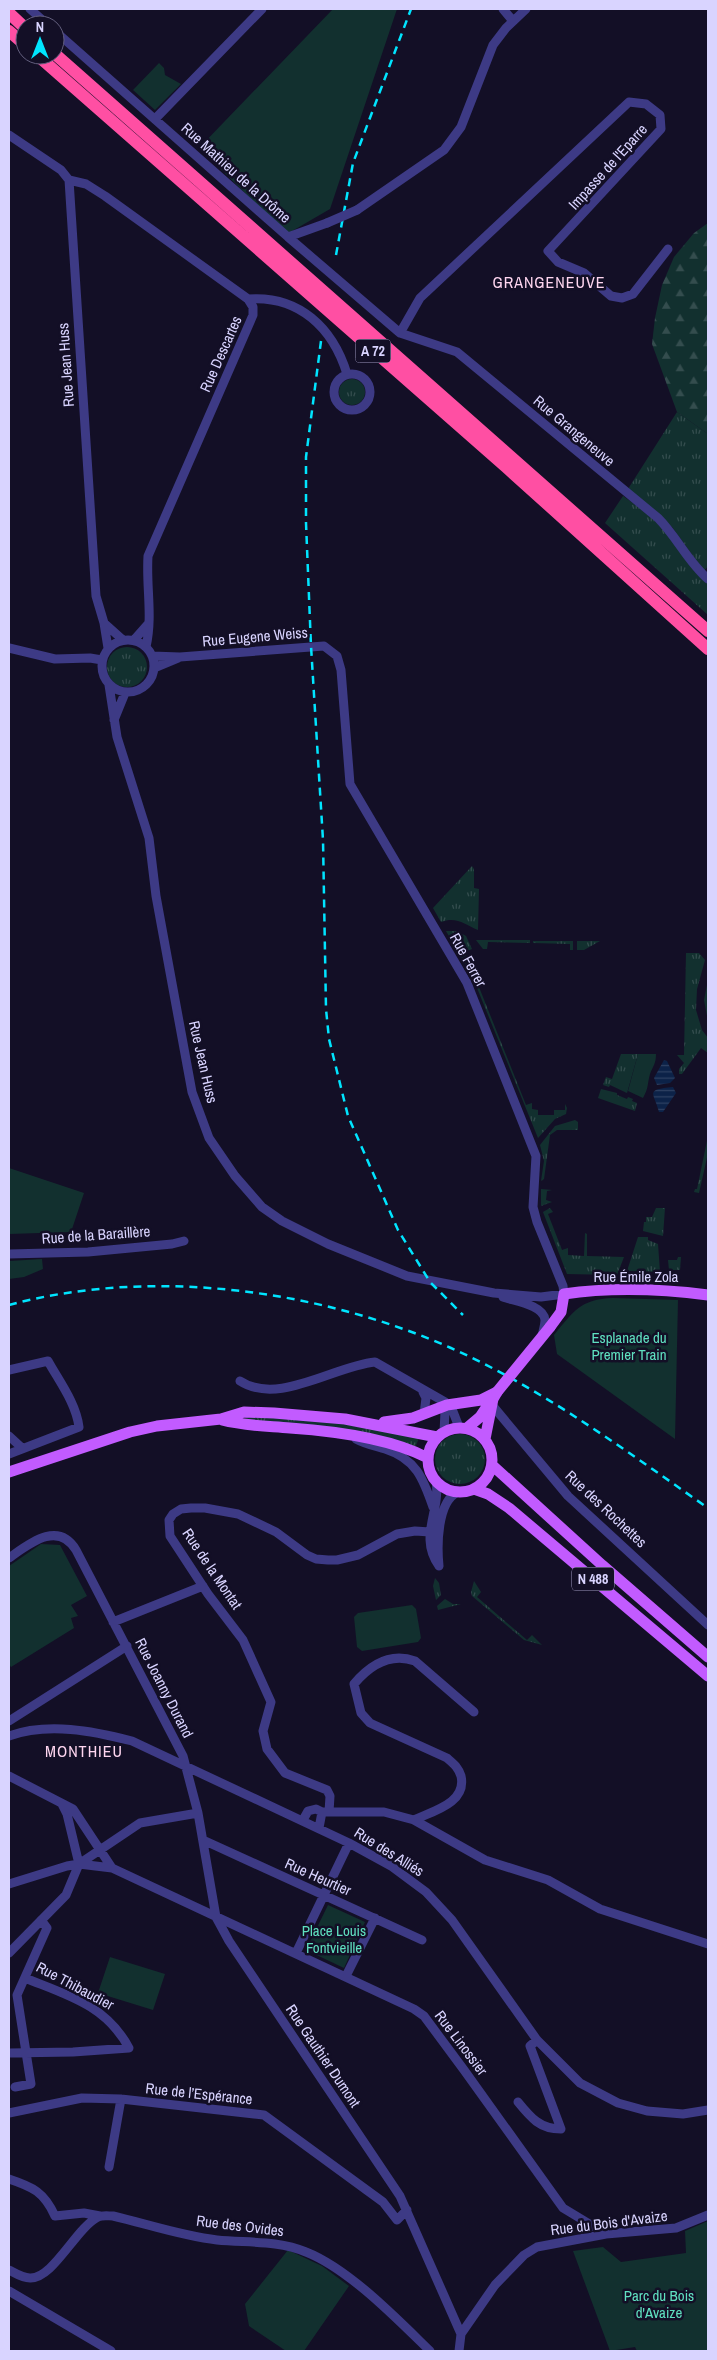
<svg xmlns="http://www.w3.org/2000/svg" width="717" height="2360" font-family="'Archivo Narrow',sans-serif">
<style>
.grass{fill:url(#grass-tufts)}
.forest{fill:url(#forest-firs)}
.green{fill:#12302f}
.water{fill:url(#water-rules)}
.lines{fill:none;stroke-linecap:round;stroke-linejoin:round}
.minor{stroke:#3d3a85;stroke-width:9}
.major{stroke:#c25bff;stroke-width:11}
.highway{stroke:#ff4fa3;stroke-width:12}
.rail{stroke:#00e5ff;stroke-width:2.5;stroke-dasharray:8 6;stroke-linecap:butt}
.minor-bridge{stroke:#3d3a85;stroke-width:9}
.major-bridge{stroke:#c25bff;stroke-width:11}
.labels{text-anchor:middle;stroke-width:5;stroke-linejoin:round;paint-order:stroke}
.shield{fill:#130f26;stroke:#9e99be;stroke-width:1}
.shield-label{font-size:14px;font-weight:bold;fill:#d9d4ff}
.street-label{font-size:15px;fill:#d9d4ff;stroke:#130f26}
.park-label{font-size:15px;fill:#5fe0c0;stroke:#130f26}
.neighbourhood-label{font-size:16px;letter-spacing:1px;fill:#ffd6f0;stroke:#130f26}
</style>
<defs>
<pattern id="grass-tufts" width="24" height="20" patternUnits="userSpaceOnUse" patternTransform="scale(1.25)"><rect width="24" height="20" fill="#12302f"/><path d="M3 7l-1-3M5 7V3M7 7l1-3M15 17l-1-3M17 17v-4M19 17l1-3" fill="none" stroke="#344d4e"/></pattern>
<pattern id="forest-firs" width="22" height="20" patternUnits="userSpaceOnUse" patternTransform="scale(1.25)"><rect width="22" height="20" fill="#12302f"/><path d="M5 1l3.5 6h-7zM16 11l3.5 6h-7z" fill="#344d4e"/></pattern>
<pattern id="water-rules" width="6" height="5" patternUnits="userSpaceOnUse" patternTransform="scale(1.25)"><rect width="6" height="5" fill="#0c2248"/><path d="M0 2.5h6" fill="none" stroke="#2f4163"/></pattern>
</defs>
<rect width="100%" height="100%" fill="#130f26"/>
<path class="grass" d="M339 392a13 13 0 1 1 26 0a13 13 0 1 1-26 0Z
M 677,412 L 708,434 L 708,566 L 704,571 L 672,527 L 628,489 Z
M 623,496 C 642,509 660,524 675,542 C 687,558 691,571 708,584 L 708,615 L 605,523 Z
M107 667a20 20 0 1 1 40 0a20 20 0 1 1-40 0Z
M 472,866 L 474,869 L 474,888 L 479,889 L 478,930 C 465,924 456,916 441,922 L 433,908 Z
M 457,931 L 466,936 L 472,949 L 465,952 L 526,1105 L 532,1103 L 532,1109 L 538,1110 L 538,1115 L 554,1115 L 554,1110 L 565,1110 L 565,1104 L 567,1108 L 566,1114 L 555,1119 L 538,1138 L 473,978 L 446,931 Z
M 476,940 L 530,940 L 530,943 L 488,942 L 487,949 L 483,949 Z
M 533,941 L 573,941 L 573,950 L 570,950 L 570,944 L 533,943 Z
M 577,941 L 600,941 L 584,950 L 577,950 Z
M 686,953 L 699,953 L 705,960 L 697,989 L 696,1010 L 702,1030 L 708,1038 L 708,1053 L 701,1048 L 682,1074 L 679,1074 L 679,1069 L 684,1063 L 677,1055 L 684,1055 Z
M 708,980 L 708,1021 L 704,1000 Z
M 621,1054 L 638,1054 L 627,1093 L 610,1085 L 609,1087 L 603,1085 L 606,1077 L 612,1079 Z
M 601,1089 L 617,1093 L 617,1095 L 627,1099 L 628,1097 L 633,1099 L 632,1101 L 637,1103 L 635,1111 L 598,1098 Z
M 575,1120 L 578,1122 L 578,1130 L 557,1130 L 550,1135 L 544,1179 L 541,1181 L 544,1161 L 540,1145 L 555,1126 Z
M 708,1136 L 708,1153 L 699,1193 L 694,1192 L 695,1189 L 697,1189 Z
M 541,1189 L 552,1190 L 547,1191 L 546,1200 L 552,1202 L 541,1206 Z
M 550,1208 L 553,1212 L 548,1214 L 562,1250 L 568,1248 L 568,1255 L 584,1256 L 585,1233 L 587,1234 L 587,1256 L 624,1257 L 617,1275 L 567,1274 L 543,1212 Z
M 656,1208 L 665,1208 L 663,1236 L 643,1231 L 644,1222 L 646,1222 L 646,1217 L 652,1217 Z
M 638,1237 L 648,1237 L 648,1240 L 658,1244 L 660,1272 L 627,1271 Z
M 678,1257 L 681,1257 L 680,1270 L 669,1270 L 668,1260 L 677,1260 Z
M 247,1416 L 334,1422 L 419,1438 L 415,1448 L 245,1419 Z
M435 1459a25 25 0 1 1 50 0a25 25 0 1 1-50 0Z
M 435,1578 L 439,1583 L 441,1595 L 436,1600 L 433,1586 Z
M 474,1581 L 481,1592 L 477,1597 L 527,1640 L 532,1635 L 542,1645 L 524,1640 L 472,1596 L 471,1592 Z
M 445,1599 L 453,1604 L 461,1604 L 438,1610 L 437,1606 Z"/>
<path class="forest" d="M 708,223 L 708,434 L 677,412 L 652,344 L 655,318 L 662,285 L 674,257 L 694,233 Z"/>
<path class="green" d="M 333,9 L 397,9 L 330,209 L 287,234 L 199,148 Z
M 159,63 L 164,68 L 165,75 L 181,84 L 155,110 L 133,90 Z
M 638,1054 L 656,1054 C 656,1064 653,1066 650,1074 C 647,1085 649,1087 643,1098 L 628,1091 Z
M 9,1168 L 84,1193 L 71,1232 L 9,1234 Z
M 42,1259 L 43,1269 L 24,1277 L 9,1279 L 9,1261 Z
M 613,1298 L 678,1300 L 675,1439 L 557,1354 L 554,1335 C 573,1312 580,1299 613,1298 Z
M 41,1544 L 60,1545 L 87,1596 L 71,1605 L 78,1616 L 71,1618 L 74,1628 L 11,1667 L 9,1664 L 9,1566 Z
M 412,1605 L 416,1609 L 421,1638 L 418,1642 L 362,1651 L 357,1647 L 354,1617 L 358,1613 Z
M 328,1905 L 365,1922 L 344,1968 L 306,1950 Z
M 110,1957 L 165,1974 L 153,2010 L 98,1993 Z
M 708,2221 L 708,2351 L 637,2351 L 635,2347 L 610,2351 L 573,2251 L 603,2247 L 621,2262 L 686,2253 L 685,2231 Z
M 288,2250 L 322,2266 L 349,2286 L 304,2351 L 286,2351 L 249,2326 L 245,2304 Z"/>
<path class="water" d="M 664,1060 L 667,1061 L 675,1078 L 670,1083 L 657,1085 L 654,1078 Z
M 673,1087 L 676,1093 L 663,1112 L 659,1112 C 654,1092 644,1090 673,1087 Z"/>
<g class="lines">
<path class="minor" d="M 30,9 L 48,25
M 503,9 L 513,21
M 55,31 L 288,237 L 327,223
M 155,119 L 262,9
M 9,135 L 61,170 L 69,180 L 96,596 L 104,623 L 108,648
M 69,180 L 86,184 L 105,196 L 248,299 L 253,307 L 253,315 L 148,556 C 146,587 153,616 146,647
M 357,210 L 444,150 L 461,127 L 493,45 L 506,28 L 526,9
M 288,237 L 400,333 L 457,352 L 658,518 C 677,537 688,562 708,579
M 248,299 C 299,295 333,328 347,374
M 400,333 L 420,298 L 629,102 L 646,104 L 660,115 L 661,129 L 548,251 L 558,262 L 584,273 L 611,296 L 622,298 L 633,294 L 668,249
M334 392a18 18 0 1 1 36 0a18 18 0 1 1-36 0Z
M 104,623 L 123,640
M102 666a26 26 0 1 1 52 0a26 26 0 1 1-52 0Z
M 134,640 L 149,623
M 9,648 L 55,659 L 90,658 L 102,660
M 154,668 L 178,658
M 109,685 L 117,737 L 149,838 L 156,896 L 192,1092 L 209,1138 L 235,1176 L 262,1207 L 282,1221 L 328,1244 L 407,1276 L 494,1293 L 541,1297 L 564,1294 L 563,1286 L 537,1222 L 533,1207 L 536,1156 L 467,983 L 350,784 L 341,670 L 337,656 L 324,646 L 180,657 L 152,656
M 114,720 L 125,693
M 9,1254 L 88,1252 L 172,1244 L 184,1241
M 503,1297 C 514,1301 544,1305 545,1320 C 545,1325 543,1331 542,1336
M 9,1370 L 48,1361 C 59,1381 76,1403 79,1427 L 9,1454
M 240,1381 C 278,1406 334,1366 375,1362 L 445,1402 L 452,1409 L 459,1427
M 423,1392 L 426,1398 L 424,1414
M 492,1405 L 568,1496 L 708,1625
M 444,1432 L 445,1412 L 447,1405
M 9,1436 L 22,1448
M 356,1439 C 365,1444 375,1446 385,1449 C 416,1459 423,1478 433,1507
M 436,1481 C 441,1512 418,1536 439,1566
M 9,1558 C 29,1544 58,1520 76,1550 L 183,1756 L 198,1813 L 216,1917 L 229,1941 L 400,2196 L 461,2334 L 459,2351
M 439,1566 C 437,1546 437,1501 458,1492
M 113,1622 L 203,1586
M 9,1721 L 127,1646
M 9,1736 C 48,1722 93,1731 132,1741 L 349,1843 L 391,1866 L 426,1892 L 452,1920 L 537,2040 L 580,2083 L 618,2103 L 647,2111 L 683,2114 L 708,2110
M 9,1776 L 73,1809 L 112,1868
M 62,1804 L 67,1814 L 79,1864
M 322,1812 L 384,1812 L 414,1820 L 485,1860 L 548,1880 L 600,1909 L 708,1944
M 329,1812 L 330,1796 L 327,1790 L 285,1773 L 267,1749 L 263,1731 L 271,1702 L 243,1640 L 208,1594 L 170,1536 L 169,1520 L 173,1514 L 181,1509 L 191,1508 L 205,1508 L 238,1514 L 276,1532 L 307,1555 L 316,1559 L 328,1560 L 337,1560 L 358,1555 L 397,1534 L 415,1531 L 430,1532
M 303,1820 L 308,1811 L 316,1809 L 322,1812 L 319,1828
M 414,1820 C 433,1811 467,1803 461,1776 C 458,1767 454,1764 447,1758 L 370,1723 L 361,1713 L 354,1684 C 370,1665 390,1652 415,1661 L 474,1712
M 203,1840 L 422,1940
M 79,1864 L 140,1823 L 198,1813
M 9,1884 L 67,1866 L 79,1864 L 112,1868 L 414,2009 L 424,2016 L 464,2070 L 563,2208 L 606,2234
M 9,1953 L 66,1895 L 79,1864
M 296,1953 L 349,1843
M 346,1976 L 375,1918
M 9,2053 L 73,2052 L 129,2048 C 106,2005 67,1995 25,1978
M 15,2087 L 31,2084 L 17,1995 L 47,1928 L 41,1920
M 518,2102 C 531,2118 540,2129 561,2129 L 530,2046 L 537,2040
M 9,2113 L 82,2098 L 121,2099 L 264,2115 L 383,2202 L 397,2220 L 407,2210
M 109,2167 L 121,2099
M 9,2179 C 33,2187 44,2192 55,2216 L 84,2213 L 100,2216
M 9,2270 C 15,2273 22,2278 30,2278 C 53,2279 76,2228 98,2217 C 102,2215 108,2216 113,2216 C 147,2224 182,2236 217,2240 C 247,2243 278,2240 306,2252 C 349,2269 397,2319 430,2351
M 9,2291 L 111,2351
M 461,2334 L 495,2285 L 524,2255 L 537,2247 L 606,2234 L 676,2228 L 708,2215"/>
<path class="major" d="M 550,1327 L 561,1312 L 564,1294 C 611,1287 662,1289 708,1295
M 222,1420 C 245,1426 267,1426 290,1428 C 333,1431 390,1438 428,1458
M 384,1422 L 413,1418 L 447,1405 L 481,1400 L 497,1392
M428 1460a32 32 0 1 1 64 0a32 32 0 1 1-64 0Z
M 467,1428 L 480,1417 L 490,1402
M 485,1439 L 493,1399 L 497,1392
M 492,1465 L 602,1565 L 708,1657
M 9,1472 L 130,1432 L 157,1426 L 221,1419 L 244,1412 L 274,1413 L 345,1419 L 437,1437
M 474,1489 L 488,1494 L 509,1508 L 708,1676"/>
<path class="highway" d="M 9,13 L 25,28
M 9,31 L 25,45
M 55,54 L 708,631
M 37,55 L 506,467 L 708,649"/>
<path class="rail" d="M 336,255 L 353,163 L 411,9
M 321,341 L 306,457 L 306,523 L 311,646 L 323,840 L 326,1009 L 329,1039 L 348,1116 L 398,1230 L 430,1282 L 463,1315
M 9,1305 C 150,1267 318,1289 451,1348 C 543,1389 626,1451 708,1508"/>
<path class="minor-bridge" d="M 327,223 L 357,210"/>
<path class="major-bridge" d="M 497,1392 L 550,1327"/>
</g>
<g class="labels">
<g class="shield">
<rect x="355.5" y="339.5" width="35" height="23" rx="4"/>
<rect x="572" y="1567.5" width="42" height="23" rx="4"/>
</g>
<g class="shield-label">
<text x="373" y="356">A 72</text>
<text x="593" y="1584">N 488</text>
</g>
<g class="street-label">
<text transform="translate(608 167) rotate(-48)" y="5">Impasse de l'Eparre</text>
<text transform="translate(236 173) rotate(42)" y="5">Rue Mathieu de la Drôme</text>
<text transform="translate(221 354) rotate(-66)" y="5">Rue Descartes</text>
<text transform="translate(66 365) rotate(-94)" y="5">Rue Jean Huss</text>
<text transform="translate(574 431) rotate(40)" y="5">Rue Grangeneuve</text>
<text transform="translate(255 637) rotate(-5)" y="5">Rue Eugene Weiss</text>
<text transform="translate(468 960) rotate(61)" y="5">Rue Ferrer</text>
<text transform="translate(203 1062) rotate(77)" y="5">Rue Jean Huss</text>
<text transform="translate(96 1235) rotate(-4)" y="5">Rue de la Baraillère</text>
<text x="636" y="1282">Rue Émile Zola</text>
<text transform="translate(606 1509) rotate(43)" y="5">Rue des Rochettes</text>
<text transform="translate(212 1569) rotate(56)" y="5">Rue de la Montat</text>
<text transform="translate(164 1688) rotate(63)" y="5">Rue Joanny Durand</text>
<text transform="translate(389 1852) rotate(32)" y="5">Rue des Alliés</text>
<text transform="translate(318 1877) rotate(24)" y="5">Rue Heurtier</text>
<text transform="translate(75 1986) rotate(28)" y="5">Rue Thibaudier</text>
<text transform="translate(461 2043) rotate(53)" y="5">Rue Linossier</text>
<text transform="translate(323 2056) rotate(56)" y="5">Rue Gauthier Dumont</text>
<text transform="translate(199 2094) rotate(6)" y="5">Rue de l’Espérance</text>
<text transform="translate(609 2223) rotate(-7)" y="5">Rue du Bois d'Avaize</text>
<text transform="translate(240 2226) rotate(7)" y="5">Rue des Ovides</text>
</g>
<g class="park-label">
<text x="629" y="1343">Esplanade du<tspan x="629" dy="17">Premier Train</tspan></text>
<text x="334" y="1936">Place Louis<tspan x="334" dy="17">Fontvieille</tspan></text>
<text x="659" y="2301">Parc du Bois<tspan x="659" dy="17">d'Avaize</tspan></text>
</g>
<g class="neighbourhood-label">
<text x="549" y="288">GRANGENEUVE</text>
<text x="84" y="1757">MONTHIEU</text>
</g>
</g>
<rect width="717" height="2360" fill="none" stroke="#d9d4ff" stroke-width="20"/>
<g transform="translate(40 40)"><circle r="24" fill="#130f26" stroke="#625e7d"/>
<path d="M0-4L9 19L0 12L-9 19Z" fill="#00e5ff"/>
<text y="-8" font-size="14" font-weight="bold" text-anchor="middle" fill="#d9d4ff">N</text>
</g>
</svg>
